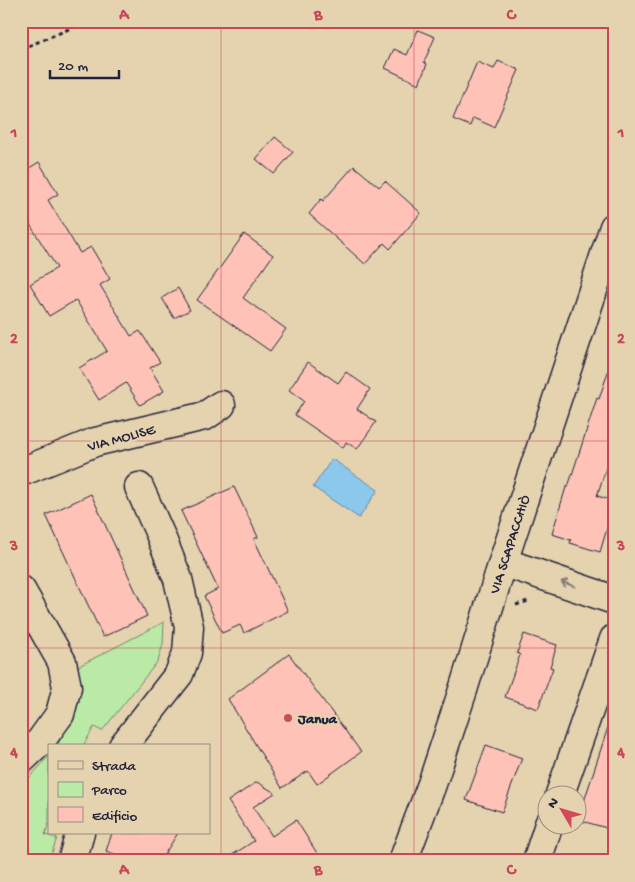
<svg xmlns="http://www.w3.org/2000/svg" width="635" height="882" font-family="'Gochi Hand',sans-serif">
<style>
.green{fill:#bbe9a6;stroke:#6e8670}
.water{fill:#8cc8ec;stroke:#6286a5}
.building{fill:#fec3b6;stroke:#22223b}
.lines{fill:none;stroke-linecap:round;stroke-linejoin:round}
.minor-casing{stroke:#22223b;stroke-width:31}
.path{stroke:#22223b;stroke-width:3;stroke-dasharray:4 4;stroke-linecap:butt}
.minor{stroke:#e5d3b0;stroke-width:28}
.oneway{stroke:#847a76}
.grid{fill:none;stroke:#c84759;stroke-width:1;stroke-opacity:0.55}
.poi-dot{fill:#d1495b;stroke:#e5d3b0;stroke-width:2}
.labels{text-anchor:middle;stroke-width:4.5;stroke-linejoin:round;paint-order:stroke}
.street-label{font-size:15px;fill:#22223b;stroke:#e5d3b0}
.poi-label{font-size:15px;font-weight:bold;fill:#22223b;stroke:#e5d3b0;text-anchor:start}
.neatline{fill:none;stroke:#c84759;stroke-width:2}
.grid-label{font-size:16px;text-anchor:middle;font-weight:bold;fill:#c84759}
</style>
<rect width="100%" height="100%" fill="#e5d3b0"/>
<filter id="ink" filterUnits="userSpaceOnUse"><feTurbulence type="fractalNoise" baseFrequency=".02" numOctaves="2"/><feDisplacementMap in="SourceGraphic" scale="10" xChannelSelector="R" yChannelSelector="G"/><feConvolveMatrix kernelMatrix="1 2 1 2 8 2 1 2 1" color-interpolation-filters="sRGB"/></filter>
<g filter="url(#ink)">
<path class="green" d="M 164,622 L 163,644 L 158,661 L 102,731 L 94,727 L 83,746 L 57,746 L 79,702 L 75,668 Z
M 49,756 L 49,823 L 45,835 L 57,838 L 49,861 L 21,861 L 21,787 Z"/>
<path class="water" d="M 332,459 L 378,490 L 359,518 L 313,487 Z"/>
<path class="building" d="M 418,30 L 435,37 L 424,62 L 427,64 L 419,84 L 385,68 L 394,49 L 407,55 Z
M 498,61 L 519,70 L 494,127 L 473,118 L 470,126 L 453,119 L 477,62 L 494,69 Z
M 275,137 L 293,152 L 274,174 L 256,159 Z
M 39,162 L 58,194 L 48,200 L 80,253 L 91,247 L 110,279 L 100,285 L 131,336 L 140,331 L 160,362 L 150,368 L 164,391 L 140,405 L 126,383 L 99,400 L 79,368 L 107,351 L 76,300 L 49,316 L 30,284 L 57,268 L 21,210 L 21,173 Z
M 354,166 L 379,187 L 385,181 L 421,213 L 390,249 L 384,243 L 365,264 L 309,214 L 321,199 L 323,201 Z
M 244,234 L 273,255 L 243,298 L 286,329 L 270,351 L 197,300 Z
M 178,288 L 190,310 L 174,318 L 162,298 Z
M 308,362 L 338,383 L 346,372 L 370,389 L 357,409 L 376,422 L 357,449 L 346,442 L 343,448 L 295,415 L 304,401 L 289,390 Z
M 610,366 L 614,366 L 614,443 L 597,496 L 614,501 L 614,505 L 600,552 L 570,543 L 571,540 L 552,534 L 566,487 L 568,487 L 597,398 L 599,399 Z
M 234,487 L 258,537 L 254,539 L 288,611 L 244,633 L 240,625 L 222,633 L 204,596 L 218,589 L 181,511 Z
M 91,494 L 147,616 L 103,637 L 46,515 Z
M 524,634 L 557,645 L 550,667 L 553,668 L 538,709 L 505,697 L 520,655 L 517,653 Z
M 289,654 L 361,752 L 317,784 L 308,771 L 282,788 L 228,699 Z
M 610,721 L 614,721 L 614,830 L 578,820 Z
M 486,745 L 522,758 L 502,812 L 466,800 Z
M 257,782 L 275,793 L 253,807 L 272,836 L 296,820 L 322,861 L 223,861 L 254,841 L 228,801 Z
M 112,833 L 178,833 L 160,861 L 134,861 L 106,851 Z"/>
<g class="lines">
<g class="minor-casing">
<path id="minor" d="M 21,472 L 95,442 L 205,416 L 221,405
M 503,562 L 614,600
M 21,590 L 62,662 L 67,687 L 60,714 L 39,743 L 21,760
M 123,746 L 179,674 L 187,653 L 189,627 L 178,579 L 160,534 L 139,487
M 560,794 L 614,639
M 72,861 L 80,833
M 403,861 L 432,784 L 463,690 L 503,562 L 614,227
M 537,861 L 549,824"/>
</g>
<path class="path" d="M 21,49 L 88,21
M 516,605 L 531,600"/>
<use href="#minor" class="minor"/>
</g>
<defs><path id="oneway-shaft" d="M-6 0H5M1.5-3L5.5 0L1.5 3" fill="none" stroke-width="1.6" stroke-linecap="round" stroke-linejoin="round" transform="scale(1.25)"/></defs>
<use class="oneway" href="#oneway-shaft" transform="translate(568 584) rotate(-161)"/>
</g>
<path class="grid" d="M 221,21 L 221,861M 414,21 L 414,861M 21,234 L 614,234M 21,441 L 614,441M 21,648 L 614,648"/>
<circle class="poi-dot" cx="288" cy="718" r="5"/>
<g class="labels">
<g class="street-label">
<text transform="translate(121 437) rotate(-15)" y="5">VIA MOLISE</text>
<text transform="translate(509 544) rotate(-72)" y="5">VIA SCAPACCHIÒ</text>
</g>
<g class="poi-label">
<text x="298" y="723">Janua</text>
</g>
</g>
<rect width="635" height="882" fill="none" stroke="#e5d3b0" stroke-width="55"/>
<rect x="48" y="744" width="162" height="90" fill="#e5d3b0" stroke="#978c81"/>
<rect x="58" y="761" width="25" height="8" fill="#e5d3b0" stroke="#978c81"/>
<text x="92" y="770" font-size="15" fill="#22223b">Strada</text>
<rect x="58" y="782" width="25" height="15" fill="#bbe9a6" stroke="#978c81"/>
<text x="92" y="794" font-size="15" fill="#22223b">Parco</text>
<rect x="58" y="807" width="25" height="15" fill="#fec3b6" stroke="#978c81"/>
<text x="92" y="820" font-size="15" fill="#22223b">Edificio</text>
<g transform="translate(562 810) rotate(308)"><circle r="24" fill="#e5d3b0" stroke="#978c81"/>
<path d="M0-4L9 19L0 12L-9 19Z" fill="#d1495b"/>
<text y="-8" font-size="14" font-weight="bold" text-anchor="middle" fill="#22223b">N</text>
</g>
<path d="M50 70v8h69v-8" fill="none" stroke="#22223b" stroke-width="2.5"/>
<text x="58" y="70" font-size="15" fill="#22223b" stroke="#e5d3b0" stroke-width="4" paint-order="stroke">20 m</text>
<rect x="28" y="28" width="580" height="826" class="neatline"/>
<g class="grid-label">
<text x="124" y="19">A</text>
<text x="318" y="19">B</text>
<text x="511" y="19">C</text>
<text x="14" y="137">1</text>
<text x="621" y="137">1</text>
<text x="14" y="343">2</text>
<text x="621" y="343">2</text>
<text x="14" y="550">3</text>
<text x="621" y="550">3</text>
<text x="14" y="757">4</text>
<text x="621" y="757">4</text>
<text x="124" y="874">A</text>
<text x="318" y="874">B</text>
<text x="511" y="874">C</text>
</g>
</svg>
